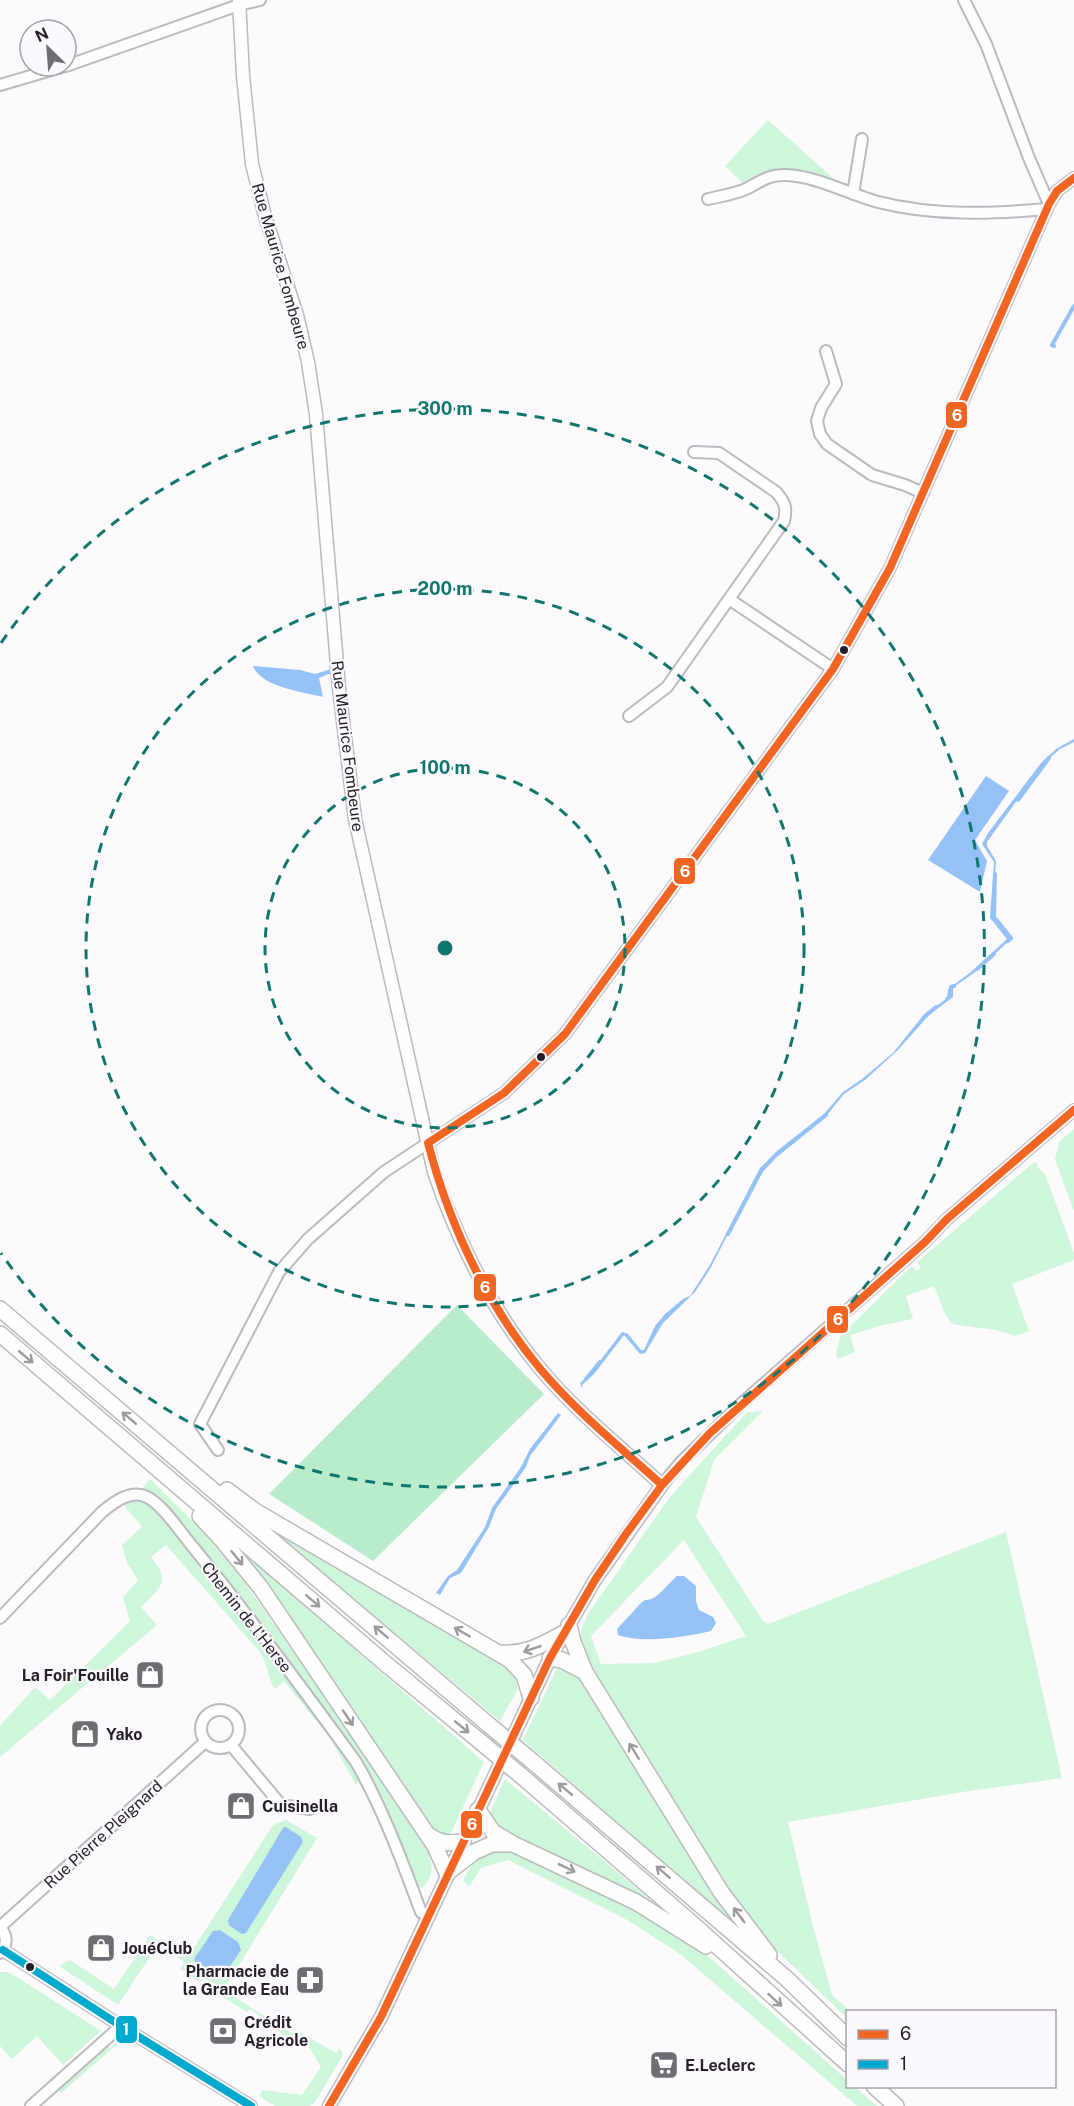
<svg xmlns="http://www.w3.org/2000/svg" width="1074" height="2106" font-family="'Public Sans',sans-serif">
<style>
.green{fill:#cdf6da;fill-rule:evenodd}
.forest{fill:#b9ecca}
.water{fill:#94c2f6}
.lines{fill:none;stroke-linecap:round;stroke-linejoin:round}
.stream{stroke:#94c2f6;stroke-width:4}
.minor-casing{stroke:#bcb9bf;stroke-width:14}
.tertiary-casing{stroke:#bcb9bf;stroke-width:15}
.primary-casing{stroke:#bcb9bf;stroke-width:18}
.minor{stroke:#fffeff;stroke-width:10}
.tertiary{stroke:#fffeff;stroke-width:12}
.primary{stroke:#fffeff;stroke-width:15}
.primary-bridge-casing{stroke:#bcb9bf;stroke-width:18;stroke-linecap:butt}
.primary-bridge{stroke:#fffeff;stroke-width:15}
.bus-1-casing{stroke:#fcf9fe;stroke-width:12}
.bus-2-casing{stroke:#fcf9fe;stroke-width:12}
.bus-1{stroke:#f26522;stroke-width:8}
.bus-2{stroke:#00a9ce;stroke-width:8}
.oneway{stroke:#9c9a9f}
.ring{fill:none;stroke:#0f766e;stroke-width:3;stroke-dasharray:10 8}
.bus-dot{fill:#241f29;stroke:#fcf9fe;stroke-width:2}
.labels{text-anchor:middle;stroke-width:4.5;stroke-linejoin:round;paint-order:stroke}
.street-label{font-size:16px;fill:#241f29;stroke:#fcf9fe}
.poi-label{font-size:16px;font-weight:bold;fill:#241f29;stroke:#fcf9fe;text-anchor:start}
.centre{fill:#0f766e;stroke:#fcf9fe;stroke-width:3}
.ring-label{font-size:18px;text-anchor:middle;font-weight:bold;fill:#0f766e;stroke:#fcf9fe;stroke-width:4.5;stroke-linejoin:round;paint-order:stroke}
.line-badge{stroke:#fcf9fe;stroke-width:2}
.badge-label{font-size:16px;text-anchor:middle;font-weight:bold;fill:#fff}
</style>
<rect width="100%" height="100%" fill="#fcfafd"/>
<path class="green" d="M 768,120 L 833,178 L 831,180 C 797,167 776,161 744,184 L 725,166 Z
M 1074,1129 L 1074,1211 L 1055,1160 L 1059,1142 Z
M 1034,1162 L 1038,1163 L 1037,1167 L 1045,1174 L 1074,1253 L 1074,1260 L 1012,1284 L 1029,1331 L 1015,1336 L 996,1330 L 952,1324 L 945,1314 L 934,1286 L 906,1296 L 913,1319 L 883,1325 L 850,1335 L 855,1352 L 838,1359 L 836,1353 L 841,1335 L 912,1266 L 916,1271 L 921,1268 L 917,1262 Z
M 763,1411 L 714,1460 L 696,1517 L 763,1621 L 768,1624 L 1006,1532 L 1062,1778 L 962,1792 L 788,1822 L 813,1926 L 832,1995 L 850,2011 L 848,2012 L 847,2018 L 771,1945 L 756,1928 L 722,1881 L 588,1666 C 580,1641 576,1639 588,1614 L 669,1498 L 747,1412 ZM 684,1540 L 746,1636 L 695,1653 L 653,1663 L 601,1664 L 591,1636 Z
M 150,1479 L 203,1531 L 243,1580 L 423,1839 C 431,1855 438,1874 422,1888 L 417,1886 C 402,1843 385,1803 363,1763 L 203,1551 L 178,1521 L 143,1487 Z
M 137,1501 L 150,1505 L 171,1527 L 349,1760 L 361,1778 L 356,1785 L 330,1738 L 284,1681 L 275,1689 C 268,1681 268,1664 260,1652 L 166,1545 L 151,1557 C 172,1582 160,1588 141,1607 L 157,1625 L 0,1757 L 0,1726 L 35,1687 L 50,1700 L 130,1621 L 123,1597 L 138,1580 L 127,1563 L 122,1545 L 142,1527 L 124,1505 Z
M 258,1519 L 504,1663 L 515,1677 L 518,1689 L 500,1721 Z
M 220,1532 L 484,1762 L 451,1833 L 446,1837 L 429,1828 Z
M 559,1664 L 577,1671 L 753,1941 L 523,1740 Z
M 505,1779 L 680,1924 L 501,1833 L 489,1815 Z
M 286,1820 L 317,1838 L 225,1988 L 219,1987 L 291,2033 L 298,2031 L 336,2053 L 340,2048 L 343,2055 L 315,2102 L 310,2106 L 275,2106 L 259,2096 L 263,2090 L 302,2095 L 321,2067 L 303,2037 L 295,2042 L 260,2020 L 261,2017 L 250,2009 L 247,2012 L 213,1991 L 216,1985 L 204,1978 L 200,1982 L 180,1969 L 184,1962 L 166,1950 L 162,1957 L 153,1952 L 118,2005 L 59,1966 L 70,1960 L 114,1989 L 150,1935 L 188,1957 L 273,1825 Z
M 511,1849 L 619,1900 L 683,1937 L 715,1962 L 847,2080 L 848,2086 L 855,2087 L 877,2106 L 857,2106 L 680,1954 L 629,1921 L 508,1860 L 481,1868 L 469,1887 L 463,1880 C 478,1853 480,1851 511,1849 Z
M 0,1972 L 7,1972 L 17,1977 L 101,2031 L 63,2065 L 37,2036 L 12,2059 L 0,2046 Z
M 117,2042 L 119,2043 L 61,2093 L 56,2088 L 107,2044 L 110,2048 Z"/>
<path class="forest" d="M 457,1305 L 544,1394 L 373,1561 L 269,1494 Z"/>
<path class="water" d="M 253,666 L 300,670 L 315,674 L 331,669 L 331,673 L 319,678 L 323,697 C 303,692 261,687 253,666 Z
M 1074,739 L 1074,742 L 1060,749 L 1044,763 L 987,842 L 987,846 L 996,861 L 993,908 L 995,919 L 1011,939 L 974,973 L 951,989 L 949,1000 L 929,1015 L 898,1050 L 865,1080 L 844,1094 L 827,1115 L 771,1159 L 758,1176 L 710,1269 L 695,1292 L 663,1323 L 645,1353 L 640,1354 L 624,1335 L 594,1374 L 583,1384 L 582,1388 L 580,1383 L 590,1374 L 622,1332 L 628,1334 L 641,1350 L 644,1350 L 655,1326 L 665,1314 L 683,1299 L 690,1296 L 710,1265 L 760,1168 L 777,1151 L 824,1114 L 843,1092 L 862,1079 L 893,1053 L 921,1018 L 947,998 L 948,989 L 971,972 L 1007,939 L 990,918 L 994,862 L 982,844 L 988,833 L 1041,763 L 1056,749 Z
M 986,776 L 1009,791 L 975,840 L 987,861 L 980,892 L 928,860 Z
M 558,1413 L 561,1415 L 530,1456 L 526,1467 L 496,1509 L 489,1527 L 461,1573 L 450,1578 L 440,1595 L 436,1593 L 448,1576 L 457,1570 L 485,1527 L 492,1508 L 521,1467 L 530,1449 Z
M 677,1576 L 684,1576 L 696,1586 L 696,1601 L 699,1610 L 713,1617 L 716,1623 L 711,1631 C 685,1637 643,1644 618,1635 L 617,1629 L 641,1603 L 645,1600 C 657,1601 668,1583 677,1576 Z
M 286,1827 L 301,1837 L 303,1842 L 246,1933 L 242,1934 L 229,1925 L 228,1920 L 283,1828 Z
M 220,1930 L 238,1942 L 241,1950 L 223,1977 L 215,1979 L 196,1965 L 194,1959 L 213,1931 Z"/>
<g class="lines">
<path class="stream" d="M 1054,346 L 1052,345 L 1074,306
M 1018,800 L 1049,758
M 995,874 L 994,917 L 1011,938 L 1008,941
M 977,969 L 994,954
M 947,999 L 951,996 L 951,987 L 954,986
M 924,1017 L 936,1007
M 728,1234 L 761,1171 L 775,1156 L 826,1115
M 586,1379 L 600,1362"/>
<g class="minor-casing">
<path id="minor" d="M 964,0 L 986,44 L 1029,158 L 1049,204
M 66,66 L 239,5 L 260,0
M 0,85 L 65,66
M 853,194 L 862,139
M 708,199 C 721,196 736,194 748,188 C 761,181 770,174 786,175 C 816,176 849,194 878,202 C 933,216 992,214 1047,209
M 826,351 L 836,384 L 821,408 L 817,421 L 820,434 L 827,444 L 872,475 L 905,485 L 923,493
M 729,599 L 833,669
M 629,716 L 667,687 L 784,521 C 787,508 785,502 776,492 L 719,453 L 694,452
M 218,1450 L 200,1424 L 279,1272 L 308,1239 L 384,1172 L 504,1093 L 565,1034 L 833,669 L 890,568 L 1049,204 L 1057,191 L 1074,178
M 662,1485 L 681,1462 L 741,1404 L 925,1242 L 947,1219 L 1074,1110
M 0,1618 L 102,1512 C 114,1502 131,1489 147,1497 C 163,1505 181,1533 193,1547 C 250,1617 303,1689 356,1762 C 383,1809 402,1861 421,1912 L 428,1917
M201 1729a19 19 0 1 1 38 0a19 19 0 1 1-38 0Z
M 231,1745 L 281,1805 L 310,1809
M 0,1927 L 205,1742
M 0,1927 C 7,1935 8,1945 0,1953
M 3,1950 L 121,2026 L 251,2106
M 31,2106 L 121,2026"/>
</g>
<g class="tertiary-casing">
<path id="tertiary" d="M 239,0 L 243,76 L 252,164 L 265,216 L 297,315 L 308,362 L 316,414 L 339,688 L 355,819 L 434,1172 C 459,1245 493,1313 543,1372 C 578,1413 622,1448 662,1485 L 595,1580 L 550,1658 L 381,2017 L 329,2106"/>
</g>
<g class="primary-casing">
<path id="primary" d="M 0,1309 L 489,1725
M 0,1334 L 386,1664 L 482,1743
M 227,1490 L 255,1511 L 510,1660 L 524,1675 L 531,1698
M 200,1516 L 223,1541 L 261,1588 L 435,1846 L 447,1873 L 474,1852 L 492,1844 L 513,1844
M 569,1625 L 573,1642 L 585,1672 L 721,1892 L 769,1955
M 499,1653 C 525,1655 542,1645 564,1633
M 550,1658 L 562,1660 L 585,1672
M 532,1761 L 787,1979 L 848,2038
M 525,1779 L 695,1926 L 848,2064
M 478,1810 L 493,1832 L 513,1844 L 636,1902 L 706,1946
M 428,1835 C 440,1843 448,1844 463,1842
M 874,2086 L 896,2106"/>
</g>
<use href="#minor" class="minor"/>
<use href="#tertiary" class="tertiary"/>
<use href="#primary" class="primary"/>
<g class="primary-bridge-casing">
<path id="primary-bridge" d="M 489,1725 L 532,1761
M 482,1743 L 525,1779"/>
</g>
<use href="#primary-bridge" class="primary-bridge"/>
<g class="bus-1-casing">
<path id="bus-1" d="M 662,1485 C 621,1448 578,1413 542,1371 C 486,1304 450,1227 428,1143 L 504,1093 L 565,1034 L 833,669 L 890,568 L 1049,204 L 1057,191 L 1074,178
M 329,2106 L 381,2017 L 550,1658 L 595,1580 L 626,1534 L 662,1485 L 710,1433 L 925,1242 L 947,1219 L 1074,1110"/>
</g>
<g class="bus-2-casing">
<path id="bus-2" d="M 3,1950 L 121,2026 L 251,2106"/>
</g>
<use href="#bus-1" class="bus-1"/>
<use href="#bus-2" class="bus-2"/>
</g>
<defs><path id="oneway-shaft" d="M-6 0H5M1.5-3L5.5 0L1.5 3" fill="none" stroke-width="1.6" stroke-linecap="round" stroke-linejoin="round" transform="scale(1.5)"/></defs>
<g class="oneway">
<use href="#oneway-shaft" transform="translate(26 1357) rotate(40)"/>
<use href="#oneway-shaft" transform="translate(129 1418) rotate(-140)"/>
<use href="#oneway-shaft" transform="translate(237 1558) rotate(51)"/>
<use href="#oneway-shaft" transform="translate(313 1601) rotate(41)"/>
<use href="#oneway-shaft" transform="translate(381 1632) rotate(-140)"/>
<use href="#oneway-shaft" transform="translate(462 1632) rotate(-150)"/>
<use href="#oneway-shaft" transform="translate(532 1649) rotate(161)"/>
<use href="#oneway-shaft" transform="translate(348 1718) rotate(56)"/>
<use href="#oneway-shaft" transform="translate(462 1727) rotate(39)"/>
<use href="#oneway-shaft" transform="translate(634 1751) rotate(-122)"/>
<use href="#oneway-shaft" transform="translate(565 1789) rotate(-140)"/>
<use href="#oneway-shaft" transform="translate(567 1868) rotate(26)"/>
<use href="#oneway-shaft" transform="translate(663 1872) rotate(-139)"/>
<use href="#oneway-shaft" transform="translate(739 1915) rotate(-127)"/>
<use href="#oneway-shaft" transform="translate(775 2000) rotate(42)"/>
</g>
<g class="ring">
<circle cx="445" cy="948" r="180"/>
<circle cx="445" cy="948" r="359"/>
<path d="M1 643A539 539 0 1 1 1 1253"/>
</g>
<defs>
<g id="shop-square" transform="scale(1.5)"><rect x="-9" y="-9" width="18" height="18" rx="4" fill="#706c73" stroke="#fcf9fe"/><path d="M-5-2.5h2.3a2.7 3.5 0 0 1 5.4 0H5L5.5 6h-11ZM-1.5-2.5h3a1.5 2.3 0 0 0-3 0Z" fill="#fff"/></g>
<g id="pharmacy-square" transform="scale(1.5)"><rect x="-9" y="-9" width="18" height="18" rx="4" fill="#706c73" stroke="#fcf9fe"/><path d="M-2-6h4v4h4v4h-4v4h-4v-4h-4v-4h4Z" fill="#fff"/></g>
<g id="bank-square" transform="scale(1.5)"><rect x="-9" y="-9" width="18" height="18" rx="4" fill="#706c73" stroke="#fcf9fe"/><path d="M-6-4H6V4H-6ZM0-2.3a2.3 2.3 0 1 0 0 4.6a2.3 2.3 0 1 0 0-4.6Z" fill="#fff"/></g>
<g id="supermarket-square" transform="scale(1.5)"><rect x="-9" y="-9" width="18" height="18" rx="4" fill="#706c73" stroke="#fcf9fe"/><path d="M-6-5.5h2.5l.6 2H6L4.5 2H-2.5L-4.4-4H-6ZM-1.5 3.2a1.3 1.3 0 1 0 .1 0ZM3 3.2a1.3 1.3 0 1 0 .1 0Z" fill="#fff"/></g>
</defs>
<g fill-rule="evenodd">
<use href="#shop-square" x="150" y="1675"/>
<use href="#shop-square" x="85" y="1734"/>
<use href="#shop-square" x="241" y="1806"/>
<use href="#shop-square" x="101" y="1948"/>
<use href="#pharmacy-square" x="310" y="1980"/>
<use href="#bank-square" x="223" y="2031"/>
<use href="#supermarket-square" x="664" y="2065"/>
</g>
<g class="bus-dot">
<circle cx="844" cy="650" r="5"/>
<circle cx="541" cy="1057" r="5"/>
<circle cx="30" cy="1967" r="5"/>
</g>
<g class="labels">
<g class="street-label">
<text transform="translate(281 266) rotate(74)" y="6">Rue Maurice Fombeure</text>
<text transform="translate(348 746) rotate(83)" y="6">Rue Maurice Fombeure</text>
<text transform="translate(247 1617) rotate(52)" y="6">Chemin de l'Herse</text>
<text transform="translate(103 1834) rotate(-42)" y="6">Rue Pierre Pleignard</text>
</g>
<g class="poi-label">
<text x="129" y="1681" text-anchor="end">La Foir'Fouille</text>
<text x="106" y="1740">Yako</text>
<text x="262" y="1812">Cuisinella</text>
<text x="122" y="1954">JouéClub</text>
<text x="289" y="1977" text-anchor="end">Pharmacie de<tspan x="289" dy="18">la Grande Eau</tspan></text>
<text x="244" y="2028">Crédit<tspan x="244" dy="18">Agricole</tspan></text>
<text x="685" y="2071">E.Leclerc</text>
</g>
</g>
<circle cx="445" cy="948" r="9" class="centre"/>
<g class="ring-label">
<text x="445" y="415">300 m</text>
<text x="445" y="595">200 m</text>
<text x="445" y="774">100 m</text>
</g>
<g class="line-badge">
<rect x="945" y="401" width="23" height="28" rx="6" fill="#f26522"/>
<rect x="673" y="857" width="23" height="28" rx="6" fill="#f26522"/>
<rect x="473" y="1273" width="24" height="29" rx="6" fill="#f26522"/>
<rect x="826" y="1305" width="23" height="29" rx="6" fill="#f26522"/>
<rect x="460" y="1810" width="23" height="29" rx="6" fill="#f26522"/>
<rect x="115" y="2015" width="23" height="29" rx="6" fill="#00a9ce"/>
</g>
<g class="badge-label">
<text x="957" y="421">6</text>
<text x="685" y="877">6</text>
<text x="485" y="1293">6</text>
<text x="838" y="1325">6</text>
<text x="472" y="1830">6</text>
<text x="126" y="2035">1</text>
</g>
<rect x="846" y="2010" width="210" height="78" fill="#fcf9fe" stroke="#a6a2a9" stroke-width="1.5"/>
<rect x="858" y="2030" width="30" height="9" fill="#f26522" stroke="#a6a2a9" stroke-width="1.5"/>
<text x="900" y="2040" font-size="18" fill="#241f29">6</text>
<rect x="858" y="2060" width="30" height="9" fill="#00a9ce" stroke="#a6a2a9" stroke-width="1.5"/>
<text x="900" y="2070" font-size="18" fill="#241f29">1</text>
<g transform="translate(48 48) rotate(335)"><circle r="28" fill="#fcf9fe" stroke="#a6a2a9" stroke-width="1.5"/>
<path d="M0-4.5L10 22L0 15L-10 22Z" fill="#706c73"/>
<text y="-9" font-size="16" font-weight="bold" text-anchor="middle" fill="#241f29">N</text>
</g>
</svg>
